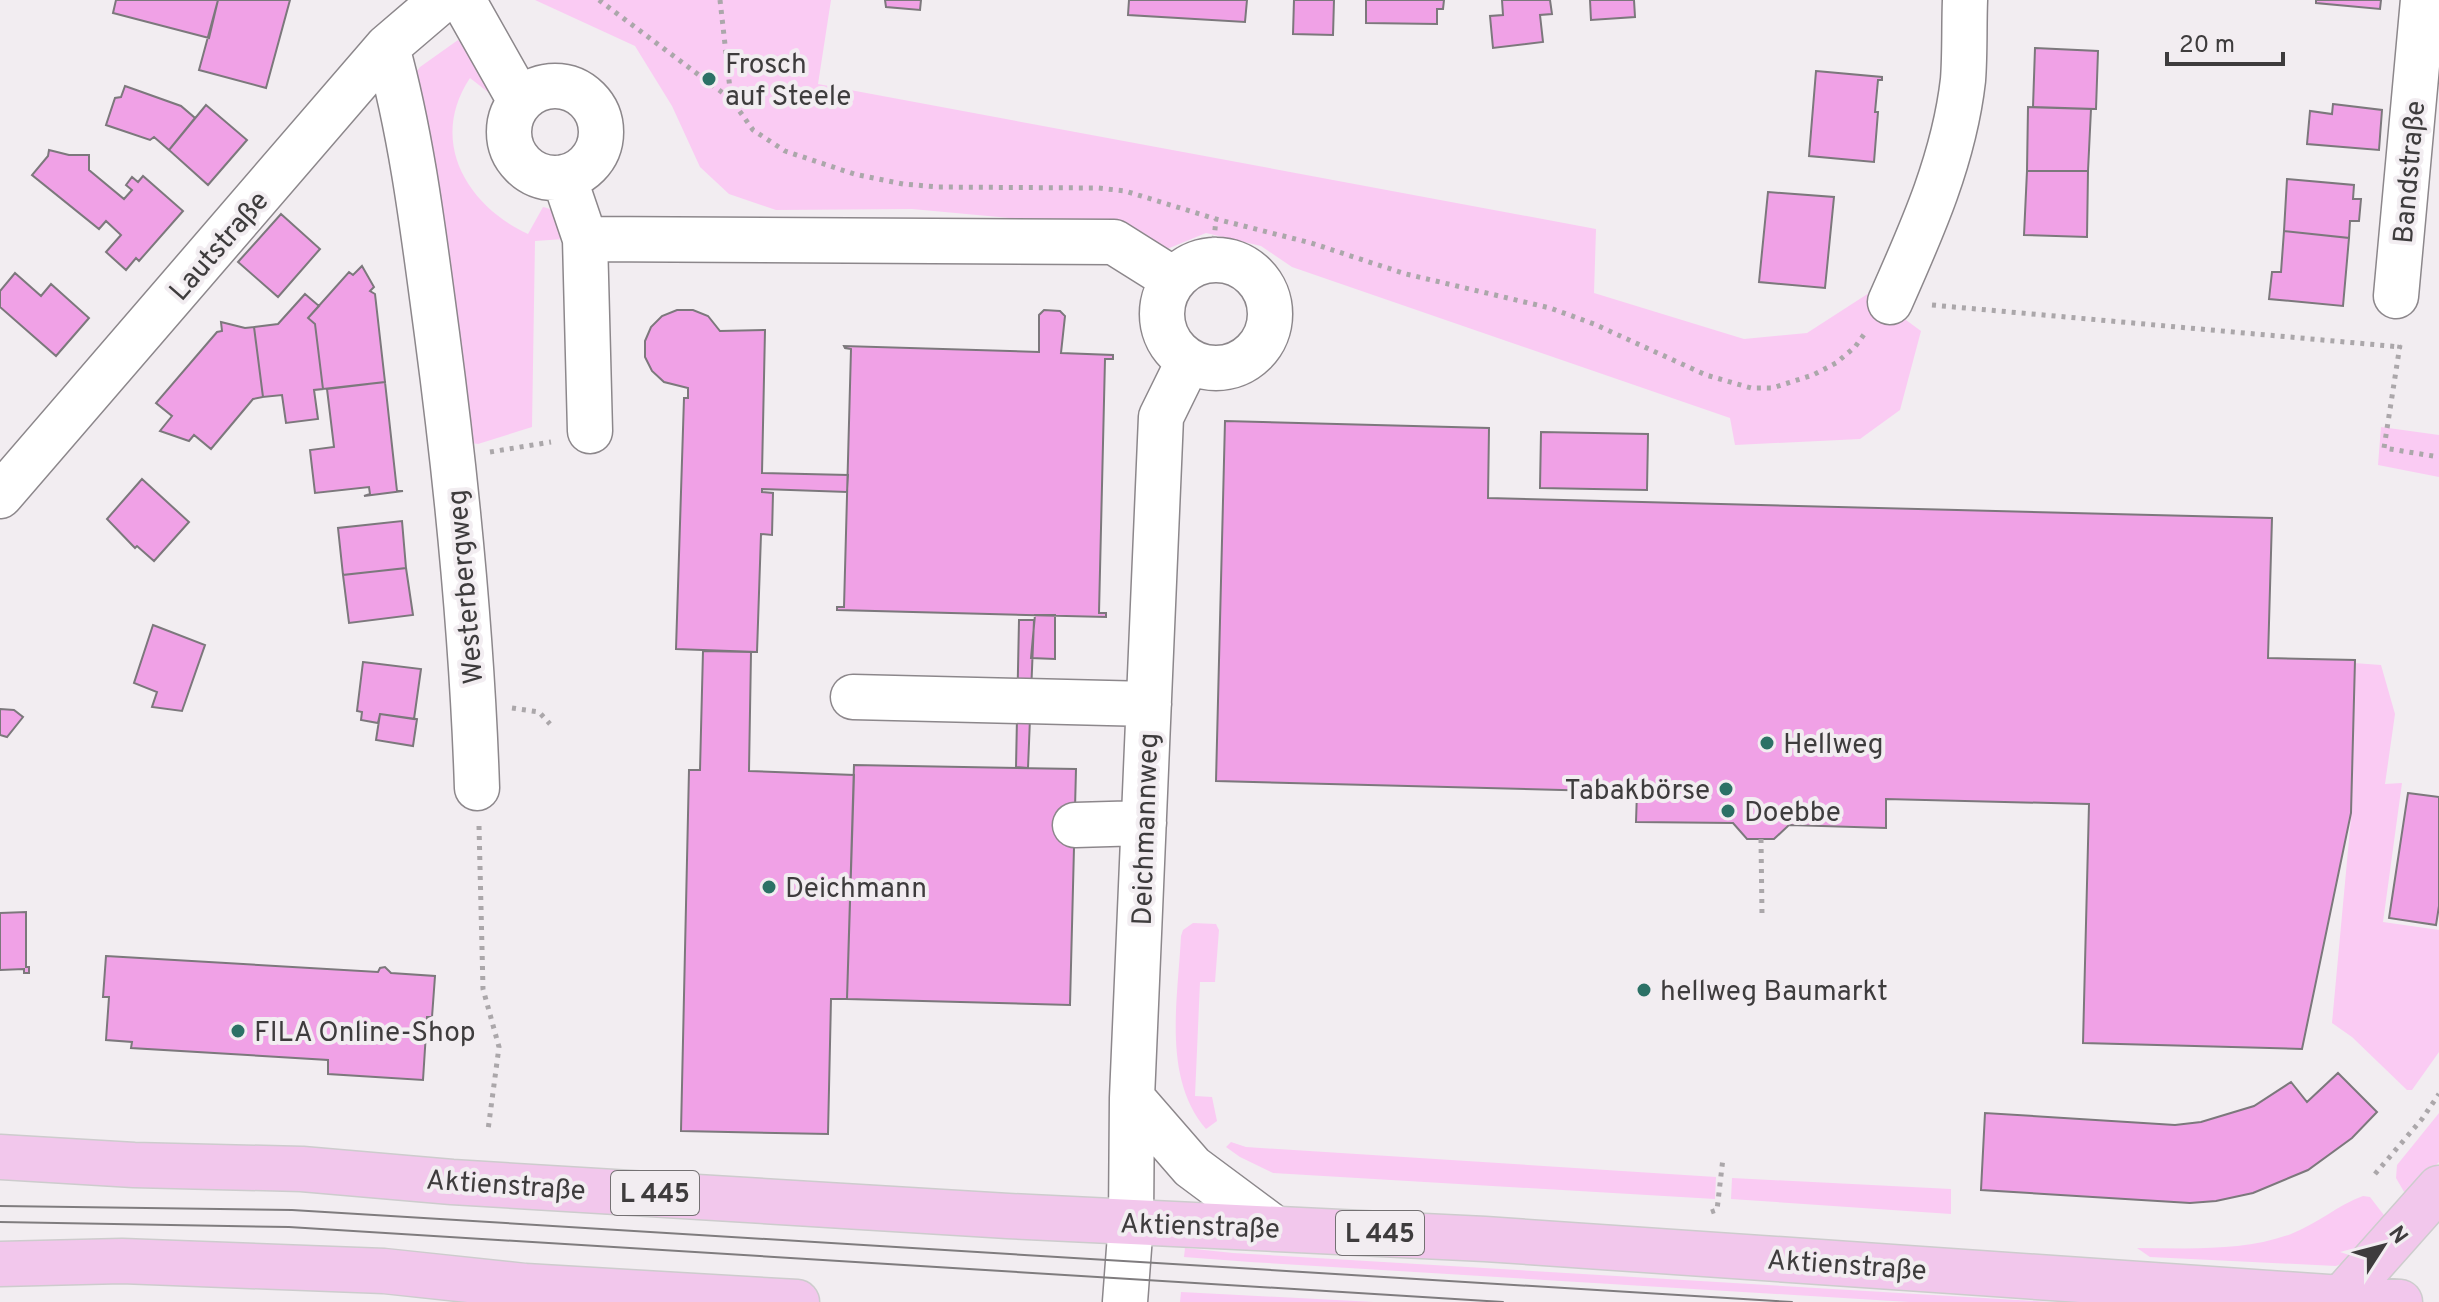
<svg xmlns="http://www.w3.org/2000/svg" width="2439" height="1302" font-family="Overpass,sans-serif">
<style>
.green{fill:#facbf3}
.building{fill:#f0a1e6;stroke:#7c787c;stroke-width:2}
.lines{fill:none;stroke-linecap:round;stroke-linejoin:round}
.minor-casing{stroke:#8c878b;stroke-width:47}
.major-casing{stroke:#cdcccd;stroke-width:47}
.path{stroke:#aba7aa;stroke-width:5;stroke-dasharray:4 6;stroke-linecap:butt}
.minor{stroke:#fff;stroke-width:44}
.major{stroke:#f2c7ec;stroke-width:44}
.tram{stroke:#7f7c7e;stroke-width:2}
.poi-dot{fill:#2c7166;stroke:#f2edf1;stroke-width:3}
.labels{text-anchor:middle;stroke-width:8;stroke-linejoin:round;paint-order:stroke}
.shield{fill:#f2edf1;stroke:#747173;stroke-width:2}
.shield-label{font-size:26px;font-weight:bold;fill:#3e3c3d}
.poi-label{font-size:28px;fill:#3e3c3d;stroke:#f2edf1;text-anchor:start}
.street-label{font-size:28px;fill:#3e3c3d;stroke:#f2edf1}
</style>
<rect width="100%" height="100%" fill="#f2edf1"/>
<path class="green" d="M 535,0 L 831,0 L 818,84 L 1596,229 L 1594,293 L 1744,339 L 1807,333 L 1869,293 L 1921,331 L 1900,410 L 1860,439 L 1735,445 L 1730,418 L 1292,267 L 1261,246 L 1206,233 L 1167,249 L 1139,230 L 912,209 L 776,210 L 729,194 L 700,167 L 672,106 L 635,46 Z
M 458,40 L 482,62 L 493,96 L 470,78 C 428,141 467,206 528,234 L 543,207 C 560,210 560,224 564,239 L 535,241 L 532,427 L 478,444 L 472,443 L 447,237 L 416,72 L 420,67 Z
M 2381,427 L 2439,435 L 2439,477 L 2378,465 Z
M 2354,663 L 2381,665 L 2395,714 L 2385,784 L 2402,783 L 2383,922 L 2439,930 L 2439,1052 L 2412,1090 L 2407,1090 L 2352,1037 L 2332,1023 L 2351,818 Z
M 1193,923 L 1216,924 L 1219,930 L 1215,982 L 1200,982 L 1195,1096 L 1212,1097 L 1217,1121 L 1206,1129 C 1162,1077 1178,1000 1181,936 L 1183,930 Z
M 2439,1113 L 2439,1162 L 2407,1197 L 2396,1178 L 2397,1165 Z
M 1231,1142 L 1246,1147 L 1716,1177 L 1715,1199 L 1273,1173 L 1240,1157 L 1226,1147 Z
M 1732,1178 L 1951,1189 L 1951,1214 L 1731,1199 Z
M 2363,1196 L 2370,1197 L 2390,1223 L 2346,1262 L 2336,1266 L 2150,1257 L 2137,1248 C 2188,1248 2243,1252 2291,1234 C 2317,1224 2338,1205 2363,1196 Z
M 1185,1248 L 1233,1253 L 2051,1302 L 1909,1302 L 1250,1262 L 1184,1257 Z
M 1181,1292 L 1374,1302 L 1180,1302 Z"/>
<path class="building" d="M 116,0 L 218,0 L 209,38 L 113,13 Z
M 218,0 L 290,0 L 266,88 L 199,70 Z
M 885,0 L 921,0 L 920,10 L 886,7 Z
M 1129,0 L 1247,0 L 1245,22 L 1128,15 Z
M 1294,0 L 1334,0 L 1333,35 L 1293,34 Z
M 1366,0 L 1444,0 L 1443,9 L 1437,9 L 1437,24 L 1366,23 Z
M 1502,0 L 1550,0 L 1552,14 L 1540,15 L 1543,42 L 1493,48 L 1490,16 L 1503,15 Z
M 1590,0 L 1634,0 L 1635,17 L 1591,20 Z
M 2316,0 L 2381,0 L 2380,9 L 2316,3 Z
M 2035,48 L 2098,51 L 2096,109 L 2033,107 Z
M 1816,71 L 1882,77 L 1882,80 L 1878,80 L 1875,112 L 1878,112 L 1874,162 L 1809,156 Z
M 125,86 L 181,106 L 195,118 L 169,150 L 154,137 L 150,140 L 106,125 L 115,98 L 121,97 Z
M 2333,104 L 2382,110 L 2379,150 L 2307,144 L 2310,111 L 2332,114 Z
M 206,105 L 247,140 L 208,185 L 169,150 Z
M 2028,107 L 2091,109 L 2088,171 L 2027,171 Z
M 49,150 L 69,155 L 89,155 L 89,170 L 124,199 L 132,190 L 126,185 L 132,177 L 138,182 L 143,176 L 183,211 L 139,261 L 136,258 L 126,270 L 106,252 L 121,235 L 106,221 L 99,229 L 32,175 L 48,156 Z
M 2027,171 L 2088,171 L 2087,237 L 2024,235 Z
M 2287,179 L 2354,185 L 2353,199 L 2361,199 L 2359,221 L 2350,221 L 2349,238 L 2284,231 Z
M 1768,192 L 1834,197 L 1825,288 L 1759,282 Z
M 281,214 L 320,249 L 278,297 L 238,262 Z
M 2284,231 L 2349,238 L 2343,306 L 2269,299 L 2272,272 L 2281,272 Z
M 362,266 L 374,287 L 370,291 L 375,294 L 385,382 L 323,389 L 315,324 L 308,318 L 349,272 L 353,275 Z
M 15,273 L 41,296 L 51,284 L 89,318 L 56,356 L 0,307 L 0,291 Z
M 305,294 L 319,306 L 308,318 L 315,324 L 323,389 L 314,390 L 318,419 L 286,423 L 282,395 L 263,397 L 254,327 L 278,324 Z
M 677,310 L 693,310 L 708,316 L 720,331 L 765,330 L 762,473 L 848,475 L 847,492 L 762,489 L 762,492 L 773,493 L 772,535 L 761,534 L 757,652 L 676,649 L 684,398 L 688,398 L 688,388 L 664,382 L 652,371 L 645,357 L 645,341 L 651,327 L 662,316 Z
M 1044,310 L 1060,311 L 1065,316 L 1061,353 L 1113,355 L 1113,359 L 1105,359 L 1099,613 L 1106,613 L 1106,617 L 837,610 L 837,607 L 844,607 L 851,349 L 845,348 L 844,346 L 1039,352 L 1039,315 Z
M 221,322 L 245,328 L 254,327 L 263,397 L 253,399 L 211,449 L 194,435 L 189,441 L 160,431 L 172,416 L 156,403 L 217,332 L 222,331 Z
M 385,382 L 397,491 L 403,491 L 364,496 L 370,494 L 369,487 L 315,493 L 310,450 L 334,447 L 327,389 Z
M 1225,421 L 1489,428 L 1488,498 L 2272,518 L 2268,658 L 2355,660 L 2351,813 L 2302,1049 L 2083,1043 L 2089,804 L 1886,799 L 1886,828 L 1789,825 L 1774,839 L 1747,839 L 1733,823 L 1636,822 L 1637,792 L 1216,781 Z
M 1541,432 L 1648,434 L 1647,490 L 1540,488 Z
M 142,479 L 189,522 L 154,561 L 137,546 L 135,548 L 107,519 Z
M 402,521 L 406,568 L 343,575 L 338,528 Z
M 406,568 L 413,615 L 349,623 L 343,575 Z
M 1035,615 L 1055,615 L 1055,659 L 1031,658 Z
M 1019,620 L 1034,620 L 1028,768 L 1016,767 Z
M 153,625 L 205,645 L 182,711 L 152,707 L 157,692 L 134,683 Z
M 703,651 L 751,652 L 749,771 L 854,775 L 847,999 L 831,999 L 828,1134 L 681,1131 L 689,770 L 700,770 Z
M 363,662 L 421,669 L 414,719 L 380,714 L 378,723 L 361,720 L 362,712 L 357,711 Z
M 0,709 L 14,710 L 23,717 L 7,737 L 0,735 Z
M 380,714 L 417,719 L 413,746 L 376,740 Z
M 854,765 L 1076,769 L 1070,1005 L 847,999 Z
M 2408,793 L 2439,797 L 2439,906 L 2436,925 L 2389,918 Z
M 26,912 L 26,967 L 29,967 L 29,973 L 24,973 L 24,969 L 0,970 L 0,913 Z
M 106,956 L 378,972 L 380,968 L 385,967 L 391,973 L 435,976 L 432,1017 L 427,1017 L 423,1080 L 328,1074 L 328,1060 L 131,1048 L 132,1042 L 106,1040 L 109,997 L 103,997 Z
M 2338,1073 L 2377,1112 L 2352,1138 L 2308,1170 L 2253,1193 L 2216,1201 L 2190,1203 L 1981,1190 L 1985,1113 L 2175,1125 L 2201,1122 L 2254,1106 L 2291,1082 L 2307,1102 Z"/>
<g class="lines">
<g class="minor-casing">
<path id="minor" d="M 463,0 L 520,101
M 387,47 C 413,141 424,238 437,334 C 457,485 472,636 477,788
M509 132a46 46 0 1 1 92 0a46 46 0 1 1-92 0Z
M 564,177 L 585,239 L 1114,242 L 1173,279
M 585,239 L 590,431
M1162 314a54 54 0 1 1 108 0a54 54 0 1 1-108 0Z
M 2396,296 L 2423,0
M 1890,302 C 1922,230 1954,159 1963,80 C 1965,54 1964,26 1965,0
M 0,496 L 387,47 L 442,0
M 853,697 L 1149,704
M 1075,825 L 1144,823
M 1132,1098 L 1192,1167 L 1274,1228
M 1125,1302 L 1131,1222 L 1132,1098 L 1161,417 L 1188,362"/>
</g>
<g class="major-casing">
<path id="major" d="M 0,1157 L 134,1165 L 302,1169 L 452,1182 L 1008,1216 L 1485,1239 L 2400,1302
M 0,1264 L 122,1261 L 384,1271 L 525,1286 L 797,1302
M 2343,1296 L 2439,1188"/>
</g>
<path class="path" d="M 599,0 L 731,99 L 753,130 L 785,151 L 854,174 L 903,184 L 938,187 L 1098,188 L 1125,191 L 1216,219 L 1311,243 L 1406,274 L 1550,308 L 1594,324 L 1706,375 L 1751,388 L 1772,388 L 1813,375 L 1836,363 L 1855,347 L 1865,333
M 720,0 L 731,98
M 1212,260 L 1216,219
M 1932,305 L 2401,347
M 2400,345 L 2384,448 L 2439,457
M 490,452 L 551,442
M 512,708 L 539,712 L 550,724
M 479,826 L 483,989 L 499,1047 L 488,1130
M 1761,839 L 1762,915
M 2375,1174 L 2422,1119 L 2439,1094
M 1711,1212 L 1717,1210 L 1723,1158"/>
<use href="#minor" class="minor"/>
<use href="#major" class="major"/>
<path class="tram" d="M 0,1206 L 292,1210 L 1792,1302
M 0,1222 L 289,1227 L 1503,1302"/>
</g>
<g class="poi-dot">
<circle cx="709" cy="79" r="8"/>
<circle cx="1767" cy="743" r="8"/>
<circle cx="1726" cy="789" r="8"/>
<circle cx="1728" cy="811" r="8"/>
<circle cx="769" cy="887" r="8"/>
<circle cx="1644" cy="990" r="8"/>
<circle cx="238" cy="1031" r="8"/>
</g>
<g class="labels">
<g class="shield">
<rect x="611" y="1171" width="88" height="44" rx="6"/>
<rect x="1336" y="1211" width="88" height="44" rx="6"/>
</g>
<g class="shield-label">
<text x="655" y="1202">L 445</text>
<text x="1380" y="1242">L 445</text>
</g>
<g class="poi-label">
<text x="725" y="73">Frosch<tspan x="725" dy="32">auf Steele</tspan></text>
<text x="1783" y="753">Hellweg</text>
<text x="1710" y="799" text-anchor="end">Tabakbörse</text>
<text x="1744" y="821">Doebbe</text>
<text x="785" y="897">Deichmann</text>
<text x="1660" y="1000">hellweg Baumarkt</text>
<text x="254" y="1041">FILA Online-Shop</text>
</g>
<g class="street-label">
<text transform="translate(2408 172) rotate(-85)" y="10">Bandstraße</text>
<text transform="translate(218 245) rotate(-49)" y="10">Lautstraße</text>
<text transform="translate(464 587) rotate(-95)" y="10">Westerbergweg</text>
<text transform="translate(1144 829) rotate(-88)" y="10">Deichmannweg</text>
<text transform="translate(506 1184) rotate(4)" y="10">Aktienstraße</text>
<text transform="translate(1200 1225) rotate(2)" y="10">Aktienstraße</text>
<text transform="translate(1847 1264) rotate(4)" y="10">Aktienstraße</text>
</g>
</g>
<g transform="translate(2383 1246) rotate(54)" stroke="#f2edf1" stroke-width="6" paint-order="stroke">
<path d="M0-6L14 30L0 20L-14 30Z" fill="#3e3c3d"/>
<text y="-12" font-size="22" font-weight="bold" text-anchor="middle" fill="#3e3c3d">N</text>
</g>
<path d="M2167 52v12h116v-12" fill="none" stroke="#3e3c3d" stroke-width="4"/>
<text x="2179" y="52" font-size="24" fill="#3e3c3d" stroke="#f2edf1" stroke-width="6" paint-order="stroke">20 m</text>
</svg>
